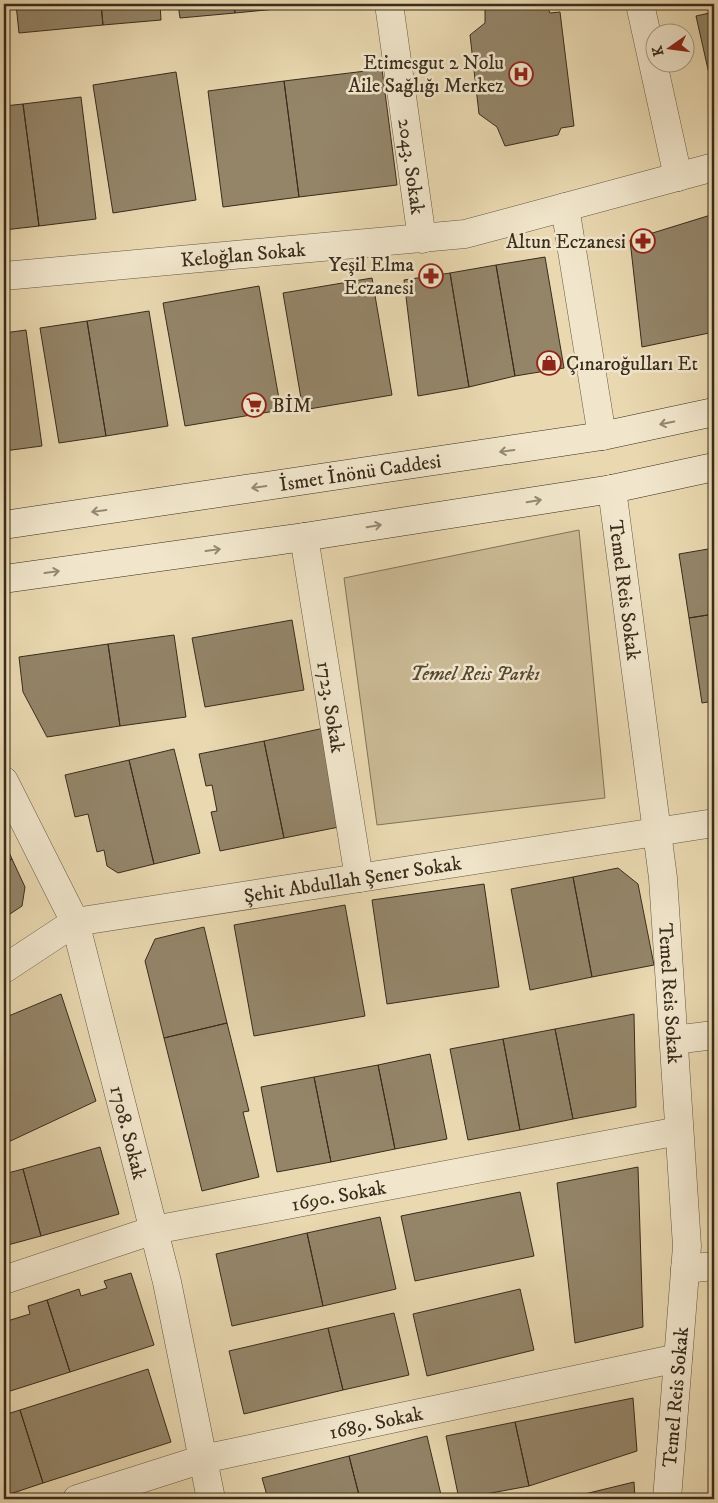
<svg xmlns="http://www.w3.org/2000/svg" width="718" height="1503" font-family="'IM FELL DW Pica',serif">
<style>
.green{fill:#cbbb97;stroke:#82745a}
.building{fill:#948569;stroke:#382c1d}
.lines{fill:none;stroke-linecap:round;stroke-linejoin:round}
.street-casing{stroke:#645742;stroke-width:29}
.secondary-casing{stroke:#382c1d;stroke-width:29}
.street{stroke:#f1e6cc;stroke-width:28}
.secondary{stroke:#f1e6cc;stroke-width:28}
.oneway{stroke:#948974}
.labels{text-anchor:middle;stroke-width:5;stroke-linejoin:round;paint-order:stroke}
.poi-label{font-size:20px;fill:#382c1d;stroke:#f1e6cc;text-anchor:end}
.street-label{font-size:20px;fill:#382c1d;stroke:#f1e6cc}
.park-label{font-size:20px;font-style:italic;fill:#554935;stroke:#f1e6cc}
</style>
<rect width="100%" height="100%" fill="#e9d8b0"/>
<filter id="stains"><feTurbulence type="fractalNoise" baseFrequency=".004" numOctaves="4"/><feColorMatrix values="0 0 0 0 .2 0 0 0 0 .09 0 0 0 0 .02 0 0 0 .5 -.17"/></filter>
<radialGradient id="worn" r=".72"><stop offset=".6" stop-color="#630" stop-opacity="0"/><stop offset="1" stop-color="#630" stop-opacity=".3"/></radialGradient>
<path class="green" d="M 579,530 L 605,798 L 377,825 L 344,578 Z"/>
<path class="building" d="M 16,4 L 101,4 L 103,25 L 19,33 Z
M 101,4 L 160,4 L 161,20 L 103,25 Z
M 178,4 L 234,4 L 235,13 L 180,18 Z
M 234,4 L 306,4 L 307,6 L 235,13 Z
M 306,4 L 335,4 L 307,6 Z
M 513,4 L 546,4 L 550,13 L 560,12 L 574,126 L 561,128 L 558,135 L 505,146 L 497,127 L 479,114 L 470,35 L 485,23 L 485,10 Z
M 714,12 L 714,96 L 696,16 Z
M 382,69 L 397,185 L 299,197 L 284,81 Z
M 176,72 L 196,200 L 113,213 L 93,85 Z
M 284,81 L 299,197 L 223,207 L 208,91 Z
M 81,97 L 96,219 L 39,226 L 23,104 Z
M 23,104 L 39,226 L 4,230 L 4,106 Z
M 714,214 L 714,332 L 642,347 L 630,240 Z
M 545,257 L 564,368 L 515,376 L 496,265 Z
M 496,265 L 515,376 L 469,387 L 450,273 Z
M 450,273 L 469,387 L 418,396 L 404,280 Z
M 372,278 L 392,395 L 303,410 L 283,293 Z
M 259,286 L 281,410 L 185,426 L 163,303 Z
M 149,311 L 168,426 L 106,436 L 87,321 Z
M 87,321 L 106,436 L 59,443 L 40,328 Z
M 26,330 L 42,446 L 4,451 L 4,333 Z
M 714,548 L 714,614 L 689,618 L 679,554 Z
M 714,614 L 714,701 L 702,703 L 689,618 Z
M 292,620 L 304,690 L 205,707 L 192,638 Z
M 174,635 L 186,717 L 120,726 L 108,644 Z
M 108,644 L 120,726 L 47,737 L 23,692 L 19,657 Z
M 329,727 L 349,825 L 284,838 L 264,741 Z
M 264,741 L 284,838 L 220,851 L 211,812 L 217,811 L 212,785 L 206,786 L 199,754 Z
M 174,749 L 200,853 L 154,864 L 129,760 Z
M 129,760 L 154,864 L 118,873 L 107,866 L 104,850 L 97,852 L 88,814 L 75,817 L 65,775 Z
M 4,841 L 12,859 L 4,863 Z
M 12,859 L 25,887 L 22,906 L 4,918 L 4,863 Z
M 618,868 L 638,884 L 654,965 L 592,977 L 573,877 Z
M 573,877 L 592,977 L 530,990 L 511,889 Z
M 484,884 L 499,987 L 387,1004 L 372,900 Z
M 345,905 L 365,1016 L 254,1036 L 234,925 Z
M 204,927 L 227,1023 L 164,1038 L 145,961 L 155,939 Z
M 61,994 L 96,1101 L 4,1144 L 4,1018 Z
M 634,1014 L 636,1107 L 573,1119 L 555,1029 Z
M 227,1023 L 249,1111 L 243,1112 L 259,1177 L 202,1191 L 164,1038 Z
M 555,1029 L 573,1119 L 520,1130 L 503,1039 Z
M 503,1039 L 520,1130 L 468,1140 L 450,1049 Z
M 430,1054 L 447,1139 L 395,1149 L 378,1065 Z
M 378,1065 L 395,1149 L 331,1162 L 314,1077 Z
M 314,1077 L 331,1162 L 277,1172 L 261,1087 Z
M 100,1147 L 119,1214 L 41,1236 L 23,1169 Z
M 638,1167 L 643,1327 L 575,1343 L 557,1183 Z
M 23,1169 L 41,1236 L 4,1246 L 4,1174 Z
M 520,1192 L 534,1256 L 415,1281 L 401,1216 Z
M 380,1217 L 396,1289 L 323,1306 L 307,1233 Z
M 307,1233 L 323,1306 L 232,1326 L 216,1254 Z
M 131,1273 L 154,1345 L 70,1372 L 47,1300 L 79,1289 L 81,1296 L 107,1288 L 104,1281 Z
M 520,1289 L 534,1350 L 427,1376 L 413,1314 Z
M 47,1300 L 70,1372 L 4,1393 L 4,1322 L 30,1314 L 28,1306 Z
M 394,1313 L 409,1375 L 343,1390 L 328,1328 Z
M 328,1328 L 343,1390 L 244,1414 L 229,1351 Z
M 148,1369 L 171,1442 L 43,1483 L 20,1410 Z
M 633,1398 L 637,1451 L 529,1486 L 515,1422 Z
M 20,1410 L 43,1483 L 4,1496 L 4,1415 Z
M 515,1422 L 529,1486 L 459,1499 L 446,1436 Z
M 427,1436 L 442,1499 L 360,1499 L 349,1456 Z
M 349,1456 L 360,1499 L 268,1499 L 262,1478 Z
M 634,1482 L 635,1499 L 564,1499 Z"/>
<g class="lines">
<g class="street-casing">
<g id="street">
<path id="s1" d="M 389,4 L 422,239"/>
<path d="M 640,4 L 678,177"/>
<path d="M 565,207 L 602,436"/>
<path id="s2" d="M 4,276 L 465,234 L 714,167"/>
<path id="s3" d="M 612,489 L 663,878 L 687,1246 L 667,1499"/>
<path id="s4" d="M 304,537 L 359,878"/>
<path id="s5" d="M 4,781 L 75,922 L 167,1282 L 211,1499"/>
<path id="s6" d="M 4,969 L 75,922 L 714,823"/>
<path d="M 674,1040 L 714,1035"/>
<path d="M 685,1269 L 714,1266"/>
<path id="s7" d="M 4,1280 L 154,1230 L 679,1131"/>
<path id="s8" d="M 77,1499 L 203,1459 L 678,1358"/>
</g>
</g>
<g class="secondary-casing">
<g id="secondary">
<path id="s9" d="M 4,525 L 602,436 L 714,412"/>
<path d="M 4,579 L 304,537 L 612,489 L 714,467"/>
</g>
</g>
<use href="#street" class="street"/>
<use href="#secondary" class="secondary"/>
</g>
<defs><path id="oneway-shaft" d="M-6 0H5M1.5-3L5.5 0L1.5 3" fill="none" stroke-width="1.6" stroke-linecap="round" stroke-linejoin="round" transform="scale(1.25)"/></defs>
<g class="oneway">
<use href="#oneway-shaft" transform="translate(667 423) rotate(168)"/>
<use href="#oneway-shaft" transform="translate(507 451) rotate(172)"/>
<use href="#oneway-shaft" transform="translate(259 487) rotate(172)"/>
<use href="#oneway-shaft" transform="translate(534 501) rotate(-9)"/>
<use href="#oneway-shaft" transform="translate(99 511) rotate(172)"/>
<use href="#oneway-shaft" transform="translate(374 526) rotate(-9)"/>
<use href="#oneway-shaft" transform="translate(213 550) rotate(-8)"/>
<use href="#oneway-shaft" transform="translate(52 572) rotate(-8)"/>
</g>
<defs>
<g id="hospital-ring" transform="scale(1.25)"><circle r="9.5" fill="#f1e6cc" stroke="#8f2418" stroke-width="1.5"/><path d="M-5-5h3v3.5h4V-5h3V5h-3V1.5h-4V5h-3Z" fill="#8f2418"/></g>
<g id="pharmacy-ring" transform="scale(1.25)"><circle r="9.5" fill="#f1e6cc" stroke="#8f2418" stroke-width="1.5"/><path d="M-2-6h4v4h4v4h-4v4h-4v-4h-4v-4h4Z" fill="#8f2418"/></g>
<g id="shop-ring" transform="scale(1.25)"><circle r="9.5" fill="#f1e6cc" stroke="#8f2418" stroke-width="1.5"/><path d="M-5-2.5h2.3a2.7 3.5 0 0 1 5.4 0H5L5.5 6h-11ZM-1.5-2.5h3a1.5 2.3 0 0 0-3 0Z" fill="#8f2418"/></g>
<g id="supermarket-ring" transform="scale(1.25)"><circle r="9.5" fill="#f1e6cc" stroke="#8f2418" stroke-width="1.5"/><path d="M-6-5.5h2.5l.6 2H6L4.5 2H-2.5L-4.4-4H-6ZM-1.5 3.2a1.3 1.3 0 1 0 .1 0ZM3 3.2a1.3 1.3 0 1 0 .1 0Z" fill="#8f2418"/></g>
</defs>
<g fill-rule="evenodd">
<use href="#hospital-ring" x="521" y="74"/>
<use href="#pharmacy-ring" x="643" y="241"/>
<use href="#pharmacy-ring" x="431" y="276"/>
<use href="#shop-ring" x="549" y="363"/>
<use href="#supermarket-ring" x="254" y="405"/>
</g>
<g class="labels">
<g class="poi-label">
<text x="504" y="69">Etimesgut 2 Nolu<tspan x="504" dy="23">Aile Sağlığı Merkez</tspan></text>
<text x="626" y="248">Altun Eczanesi</text>
<text x="414" y="271">Yeşil Elma<tspan x="414" dy="23">Eczanesi</tspan></text>
<text x="566" y="370" text-anchor="start">Çınaroğulları Et</text>
<text x="272" y="412" text-anchor="start">BİM</text>
</g>
<g class="street-label">
<text dy="7" stroke="none"><textPath href="#s1" startOffset="164">2043. Sokak</textPath></text>
<text dy="7" stroke="none"><textPath href="#s2" startOffset="240">Keloğlan Sokak</textPath></text>
<text dy="7" stroke="none"><textPath href="#s9" startOffset="360">İsmet İnönü Caddesi</textPath></text>
<text dy="7" stroke="none"><textPath href="#s3" startOffset="102">Temel Reis Sokak</textPath></text>
<text dy="7" stroke="none"><textPath href="#s4" startOffset="172">1723. Sokak</textPath></text>
<text dy="7" stroke="none"><textPath href="#s6" startOffset="366">Şehit Abdullah Şener Sokak</textPath></text>
<text dy="7" stroke="none"><textPath href="#s3" startOffset="508">Temel Reis Sokak</textPath></text>
<text dy="7" stroke="none"><textPath href="#s5" startOffset="375">1708. Sokak</textPath></text>
<text dy="7" stroke="none"><textPath href="#s7" startOffset="346">1690. Sokak</textPath></text>
<text transform="translate(675 1397) rotate(-85)" y="7">Temel Reis Sokak</text>
<text dy="7" stroke="none"><textPath href="#s8" startOffset="309">1689. Sokak</textPath></text>
</g>
<g class="park-label">
<text x="475" y="680">Temel Reis Parkı</text>
</g>
</g>
<rect width="718" height="1503" fill="none" stroke="#e9d8b0" stroke-width="20"/>
<rect x="5" y="5" width="708" height="1493" fill="none" stroke="#382c1d" stroke-width="2.5"/>
<rect x="10" y="10" width="698" height="1483" fill="none" stroke="#382c1d"/>
<g transform="translate(670 48) rotate(256)"><circle r="24" fill="#f1e6cc" stroke="#a79c86"/>
<path d="M0-4L9 19L0 12L-9 19Z" fill="#8f2418"/>
<text y="-8" font-size="14" font-weight="bold" text-anchor="middle" fill="#382c1d">K</text>
</g>
<rect width="100%" height="100%" filter="url(#stains)"/>
<rect width="100%" height="100%" fill="url(#worn)"/>
</svg>
